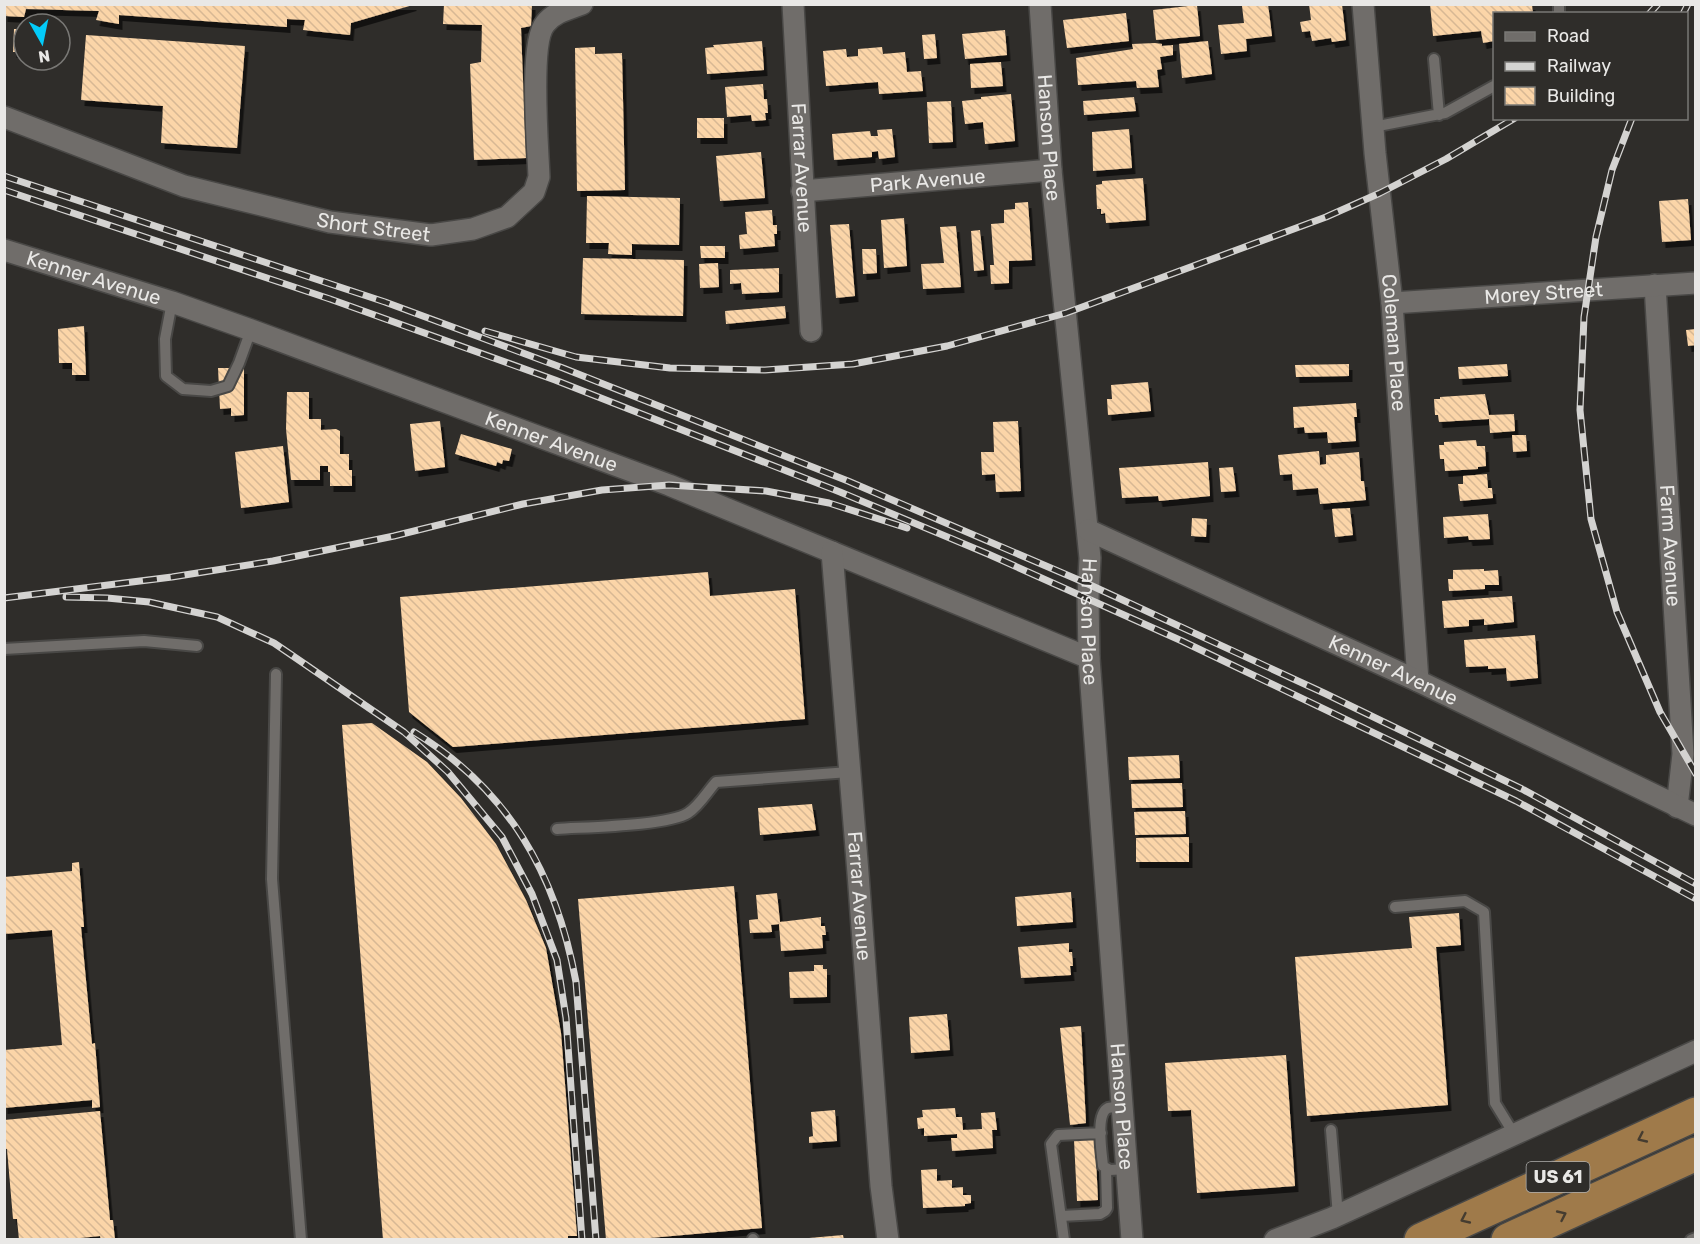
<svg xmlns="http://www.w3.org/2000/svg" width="1700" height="1244" font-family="Rubik,sans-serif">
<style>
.building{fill:url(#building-back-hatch);filter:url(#shadow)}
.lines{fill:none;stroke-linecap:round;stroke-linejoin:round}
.service-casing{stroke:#494846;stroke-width:14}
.minor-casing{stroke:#494846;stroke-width:24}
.trunk-casing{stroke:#494846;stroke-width:36}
.service{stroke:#706d6a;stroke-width:10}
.minor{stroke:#706d6a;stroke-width:21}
.trunk{stroke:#9f7a4a;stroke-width:33}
.rail-casing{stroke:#d4d3d1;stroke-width:7}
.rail{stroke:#2f2d2a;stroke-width:4.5;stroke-dasharray:14;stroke-linecap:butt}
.oneway{stroke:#453c30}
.labels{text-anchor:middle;stroke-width:6;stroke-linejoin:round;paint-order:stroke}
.shield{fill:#2f2d2a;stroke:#b1b0ae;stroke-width:1.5}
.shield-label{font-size:18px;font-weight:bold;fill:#e9e8e6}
.street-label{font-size:20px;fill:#e9e8e6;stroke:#2f2d2a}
</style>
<defs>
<pattern id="building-back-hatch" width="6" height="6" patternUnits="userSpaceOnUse" patternTransform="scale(1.5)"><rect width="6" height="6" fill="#fbd5a8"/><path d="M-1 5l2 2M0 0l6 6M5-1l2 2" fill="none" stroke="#d7b894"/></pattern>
<filter id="shadow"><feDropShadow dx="3.5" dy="6" stdDeviation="0" flood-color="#0009"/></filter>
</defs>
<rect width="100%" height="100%" fill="#2f2d2a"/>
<path class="building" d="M 4,4 L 413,4 L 413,5 L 351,23 L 350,35 L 303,30 L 305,20 L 287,19 L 287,27 L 119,15 L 119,24 L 96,20 L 99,11 L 26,9 L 24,17 L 4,16 Z
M 444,4 L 532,4 L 531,26 L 521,28 L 526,158 L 474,160 L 470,64 L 481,62 L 482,25 L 443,24 Z
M 1268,4 L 1272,36 L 1246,39 L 1247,51 L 1221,54 L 1218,25 L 1244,23 L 1242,6 Z
M 1309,4 L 1342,4 L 1346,40 L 1332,42 L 1331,38 L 1312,41 L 1310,31 L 1302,32 L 1300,22 L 1311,20 Z
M 1430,4 L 1532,4 L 1533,14 L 1494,14 L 1494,41 L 1483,43 L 1481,31 L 1433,36 Z
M 1197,5 L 1200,36 L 1156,40 L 1153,10 Z
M 1126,13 L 1129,41 L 1067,48 L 1063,20 Z
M 14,29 L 24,29 L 24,52 L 13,52 Z
M 1005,30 L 1007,55 L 965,59 L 962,34 Z
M 935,34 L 937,58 L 924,59 L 922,35 Z
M 86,35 L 245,46 L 237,148 L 161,143 L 163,106 L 81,100 Z
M 762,41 L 764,70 L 707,74 L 705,48 L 714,47 L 713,45 Z
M 1208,41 L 1212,74 L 1182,78 L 1179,44 Z
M 1155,43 L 1162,44 L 1162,46 L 1173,45 L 1173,55 L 1160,57 L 1162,69 L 1157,70 L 1159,87 L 1137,88 L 1136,81 L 1078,85 L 1076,58 L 1133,49 L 1132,44 Z
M 595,47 L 595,54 L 622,53 L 625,190 L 577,191 L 575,48 Z
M 882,47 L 883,54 L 905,52 L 907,72 L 921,71 L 923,91 L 879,94 L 878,82 L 826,86 L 823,51 L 846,49 L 847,57 L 858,56 L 858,49 Z
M 1001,62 L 1003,86 L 971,88 L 970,64 Z
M 763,84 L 764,99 L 767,99 L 768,113 L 765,113 L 766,120 L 752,121 L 751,115 L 727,117 L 725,87 Z
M 1011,94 L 1015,141 L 985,144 L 983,122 L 965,124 L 962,101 L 981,99 L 981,97 Z
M 1134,97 L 1136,111 L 1084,115 L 1083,101 Z
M 951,101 L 953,142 L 929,143 L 927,102 Z
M 697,118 L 724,118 L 724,138 L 697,138 Z
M 892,129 L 895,157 L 879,159 L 878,151 L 872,152 L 872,157 L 834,160 L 832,134 L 870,131 L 871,136 L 878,136 L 877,130 Z
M 1129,129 L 1132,168 L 1093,171 L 1092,132 Z
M 761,152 L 765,198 L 720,201 L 716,156 Z
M 1143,178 L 1146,220 L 1106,223 L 1105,213 L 1101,214 L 1101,209 L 1097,209 L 1096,185 L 1102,184 L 1102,181 Z
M 587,196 L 680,198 L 679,245 L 632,244 L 632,255 L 608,254 L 609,243 L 586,243 Z
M 1688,199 L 1691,240 L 1662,242 L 1659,201 Z
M 1028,202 L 1032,260 L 1009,261 L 1009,283 L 991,284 L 990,265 L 994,265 L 991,224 L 1004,223 L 1004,210 L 1015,209 L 1015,203 Z
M 772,210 L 773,225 L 777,225 L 777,234 L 774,234 L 775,246 L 740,249 L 739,235 L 747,234 L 745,212 Z
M 904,218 L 907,266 L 884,268 L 881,220 Z
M 849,224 L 855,296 L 836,298 L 830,225 Z
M 956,226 L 961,287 L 923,289 L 921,264 L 944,263 L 940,227 Z
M 980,230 L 984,270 L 974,271 L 971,231 Z
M 700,246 L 725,246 L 725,258 L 701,258 Z
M 862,249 L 876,249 L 877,273 L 863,274 Z
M 583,258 L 684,260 L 683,316 L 581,314 Z
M 718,263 L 719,287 L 700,288 L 699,264 Z
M 779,268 L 779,292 L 742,294 L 741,283 L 730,284 L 730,270 Z
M 785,306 L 786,318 L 726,324 L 725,311 Z
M 84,326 L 86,375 L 72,375 L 72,363 L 59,363 L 58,329 Z
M 1696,329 L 1696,345 L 1688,346 L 1686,330 Z
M 1349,364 L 1349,376 L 1296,377 L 1295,365 Z
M 1507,364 L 1508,376 L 1459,379 L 1458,367 Z
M 218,368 L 244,368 L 244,415 L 231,416 L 231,408 L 220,409 Z
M 1148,382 L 1151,411 L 1108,415 L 1107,399 L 1112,399 L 1111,385 Z
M 287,392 L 309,392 L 309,419 L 321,419 L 321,430 L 336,429 L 340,431 L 340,454 L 349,454 L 349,470 L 352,470 L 352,486 L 330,486 L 330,472 L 328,472 L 328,466 L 320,466 L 320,480 L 291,480 L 286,429 Z
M 1485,394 L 1489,415 L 1514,414 L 1515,431 L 1490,433 L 1489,419 L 1439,422 L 1438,415 L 1435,415 L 1434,399 L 1440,399 L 1440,397 Z
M 1356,403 L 1357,417 L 1354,417 L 1356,441 L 1328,443 L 1327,432 L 1305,433 L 1304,427 L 1294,428 L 1293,407 Z
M 440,421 L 445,467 L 415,471 L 410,424 Z
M 1018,421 L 1021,491 L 996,492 L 995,474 L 982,475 L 981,452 L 994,452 L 993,422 Z
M 461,434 L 512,449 L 509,461 L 503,460 L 502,464 L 497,462 L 496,466 L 455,454 Z
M 1512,435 L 1526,435 L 1527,451 L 1513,452 Z
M 1476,440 L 1477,446 L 1485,446 L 1486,466 L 1478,467 L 1478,469 L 1445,471 L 1444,459 L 1440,459 L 1439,445 L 1444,445 L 1444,442 Z
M 283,446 L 289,502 L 241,508 L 235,452 Z
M 1319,451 L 1320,465 L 1326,464 L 1326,455 L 1359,452 L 1361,481 L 1364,481 L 1366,500 L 1320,504 L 1318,488 L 1293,490 L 1292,474 L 1280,475 L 1278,455 Z
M 1208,462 L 1210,496 L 1159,501 L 1158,496 L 1122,498 L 1119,468 Z
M 1233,467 L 1236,491 L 1221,492 L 1219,468 Z
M 1487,474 L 1488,488 L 1492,488 L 1493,498 L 1460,501 L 1458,484 L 1463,484 L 1463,476 Z
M 1350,508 L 1353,535 L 1335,537 L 1332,509 Z
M 1488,514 L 1490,539 L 1469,540 L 1468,536 L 1444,538 L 1443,517 Z
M 1192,518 L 1207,519 L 1206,537 L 1191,536 Z
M 1484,569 L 1484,571 L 1498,570 L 1499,585 L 1485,585 L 1485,589 L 1449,591 L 1448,579 L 1453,579 L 1453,570 Z
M 708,572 L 710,596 L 795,589 L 805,719 L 453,747 L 409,712 L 400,597 Z
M 1512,596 L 1514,622 L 1484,625 L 1484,619 L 1469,620 L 1469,626 L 1444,628 L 1442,601 Z
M 1535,635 L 1538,678 L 1507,681 L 1506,668 L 1488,669 L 1488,666 L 1466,667 L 1464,640 Z
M 372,723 L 427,762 L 461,798 L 496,844 L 526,900 L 546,948 L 561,1033 L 577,1236 L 568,1236 L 568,1240 L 383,1240 L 342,725 Z
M 1179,755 L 1180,778 L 1129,780 L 1128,757 Z
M 1182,783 L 1183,807 L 1132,808 L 1131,784 Z
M 812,804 L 816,830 L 760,835 L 758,808 Z
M 1185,811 L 1186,834 L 1135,835 L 1134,812 Z
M 1189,837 L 1189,862 L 1136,862 L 1136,838 Z
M 79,862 L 84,927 L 81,927 L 92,1044 L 95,1043 L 100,1107 L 92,1108 L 92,1100 L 4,1108 L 4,1050 L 62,1045 L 52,930 L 4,934 L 4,877 L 72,871 L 72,863 Z
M 734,886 L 762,1228 L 627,1240 L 606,1240 L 578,899 Z
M 1071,892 L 1073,922 L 1017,926 L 1015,897 Z
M 777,893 L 780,922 L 821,917 L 821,926 L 825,926 L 826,935 L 822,935 L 823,948 L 781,951 L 779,924 L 771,925 L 772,932 L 750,933 L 749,920 L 758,919 L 756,895 Z
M 1459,913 L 1461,945 L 1436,947 L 1448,1105 L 1307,1116 L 1295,957 L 1412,948 L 1409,917 Z
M 1069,943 L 1069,952 L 1072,952 L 1073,966 L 1070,966 L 1071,975 L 1021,978 L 1018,947 Z
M 814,965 L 823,965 L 823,969 L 827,969 L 827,997 L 790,998 L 789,972 L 814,971 Z
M 947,1014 L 950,1050 L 911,1053 L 909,1017 Z
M 1081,1026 L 1086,1123 L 1070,1125 L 1060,1028 Z
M 1286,1055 L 1295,1186 L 1197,1193 L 1191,1110 L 1168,1111 L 1165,1063 Z
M 955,1108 L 956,1117 L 962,1117 L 963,1130 L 982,1129 L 981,1113 L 995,1112 L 997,1130 L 992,1130 L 993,1148 L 952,1151 L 951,1138 L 957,1138 L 957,1134 L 924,1136 L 924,1128 L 918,1129 L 917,1118 L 923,1117 L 922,1110 Z
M 835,1110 L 837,1141 L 809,1143 L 809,1137 L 813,1136 L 811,1112 Z
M 100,1111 L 110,1220 L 113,1220 L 115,1240 L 101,1240 L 100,1236 L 60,1240 L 19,1240 L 17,1219 L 13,1219 L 7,1149 L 4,1149 L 4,1120 Z
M 1095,1139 L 1098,1200 L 1077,1201 L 1074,1140 Z
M 937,1169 L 937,1181 L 952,1180 L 952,1188 L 963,1187 L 963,1195 L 971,1195 L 971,1203 L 965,1204 L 965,1206 L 923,1208 L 921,1170 Z
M 843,1235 L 844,1240 L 809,1240 L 809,1238 Z"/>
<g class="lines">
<g class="service-casing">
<path id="service" d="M 1559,4 L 1559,14
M 1434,59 L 1439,115
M 1373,127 L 1445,113 L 1494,86
M 172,302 L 165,339 L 166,376 L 183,389 L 211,391 L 228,386 L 239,363 L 251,330
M 4,649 L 144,641 L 197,646
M 276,674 L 272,879 L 301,1240
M 557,829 C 584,827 668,826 688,813 C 699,806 707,792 716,782 L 849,772
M 1395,907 L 1465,901 L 1484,912 L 1495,1103 L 1514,1134
M 1123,1107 C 1118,1107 1111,1107 1108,1108 C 1095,1114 1102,1154 1103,1166 L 1110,1170 L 1127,1169
M 1331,1130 L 1338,1216
M 1061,1216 L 1100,1214 L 1105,1211 L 1107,1208 L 1106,1169
M 753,1239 L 753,1240
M 1064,1240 L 1051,1144 L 1058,1135 L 1101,1133
M 1691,1240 L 1696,1238"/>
</g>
<g class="minor-casing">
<g id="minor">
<path id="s1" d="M 793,4 L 811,331"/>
<path id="s2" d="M 1040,4 L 1051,170 L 1090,558 L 1088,598 L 1089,658 L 1132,1240"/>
<path id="s3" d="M 1363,4 L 1375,153 L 1392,303 L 1418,681"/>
<path id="s4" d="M 4,117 L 184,186 L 330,222 L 431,235 L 473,229 L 507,217 L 534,192 L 539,177 C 538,148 529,43 545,24 C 554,12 569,9 582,4"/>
<path id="s5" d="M 802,191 L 1051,170"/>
<path id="s6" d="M 4,250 L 172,302 L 251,330 L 669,485 L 1089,658"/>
<path id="s7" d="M 1655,285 L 1683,754 L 1677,807"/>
<path id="s8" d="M 1392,303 L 1696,283"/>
<path id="s9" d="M 1088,530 L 1418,681 L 1696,815"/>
<path id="s10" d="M 832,552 L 858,873 L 881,1186 L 888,1240"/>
<path d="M 1275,1240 L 1332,1218 L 1696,1051"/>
</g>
</g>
<g class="trunk-casing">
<path id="trunk" d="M 1421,1240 L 1696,1114
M 1508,1240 L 1696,1154"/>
</g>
<use href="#service" class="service"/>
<use href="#minor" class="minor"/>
<use href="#trunk" class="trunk"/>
<g class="rail-casing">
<path id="rail" d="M 1649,14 L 1658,4
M 1683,14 L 1688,4
M 1632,118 L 1612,170 L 1596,237 L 1584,317 L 1580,410 L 1591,519 L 1617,612 L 1660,712 L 1696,774
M 4,176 L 385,302 L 563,368 L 848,481 L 1088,584 L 1324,693 L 1522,789 L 1696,884
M 4,190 L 330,299 L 555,380 L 840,492 L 988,554 L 1182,641 L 1516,801 L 1696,899
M 485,331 L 576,357 L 670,368 L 765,370 L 853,364 L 947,346 L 1066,313 L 1326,217 L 1380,193 L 1446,159 L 1515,118
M 66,597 L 107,598 L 149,602 L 217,617 L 274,643 L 404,732 L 448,772 L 502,837 L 532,894 L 557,960 L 566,1018 L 582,1240
M 4,598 L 172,577 L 273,561 L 394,536 L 523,504 L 602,490 L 669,485 L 766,491 L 829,503 L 907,528
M 414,732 C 509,790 556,874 576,982 L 596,1240"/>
</g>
<use href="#rail" class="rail"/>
</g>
<defs><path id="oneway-chevron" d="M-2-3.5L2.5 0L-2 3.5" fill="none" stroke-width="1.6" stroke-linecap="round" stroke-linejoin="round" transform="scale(1.5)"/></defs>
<g class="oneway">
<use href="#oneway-chevron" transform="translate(1642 1138) rotate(155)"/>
<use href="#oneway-chevron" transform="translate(1562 1215) rotate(-25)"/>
<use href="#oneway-chevron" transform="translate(1465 1219) rotate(155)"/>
</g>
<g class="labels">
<rect class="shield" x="1526.5" y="1162" width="63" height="30" rx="4.5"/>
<g class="shield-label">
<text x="1558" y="1183">US 61</text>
</g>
<g class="street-label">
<text dy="7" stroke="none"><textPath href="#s2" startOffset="134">Hanson Place</textPath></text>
<text dy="7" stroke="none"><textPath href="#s1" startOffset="164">Farrar Avenue</textPath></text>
<text dy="7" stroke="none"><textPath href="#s5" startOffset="126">Park Avenue</textPath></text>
<text dy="7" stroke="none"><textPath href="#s4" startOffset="387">Short Street</textPath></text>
<text dy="7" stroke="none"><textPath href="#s6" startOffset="94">Kenner Avenue</textPath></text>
<text dy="7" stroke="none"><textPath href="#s8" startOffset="152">Morey Street</textPath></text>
<text dy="7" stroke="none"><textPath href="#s3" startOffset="340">Coleman Place</textPath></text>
<text dy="7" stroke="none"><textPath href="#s6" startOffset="580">Kenner Avenue</textPath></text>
<text dy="7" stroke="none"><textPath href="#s7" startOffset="261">Farm Avenue</textPath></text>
<text dy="7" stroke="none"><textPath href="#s2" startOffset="620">Hanson Place</textPath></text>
<text dy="7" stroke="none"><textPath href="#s9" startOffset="336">Kenner Avenue</textPath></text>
<text dy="7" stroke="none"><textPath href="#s10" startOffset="345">Farrar Avenue</textPath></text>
<text dy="7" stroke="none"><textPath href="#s2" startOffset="1106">Hanson Place</textPath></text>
</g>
</g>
<rect width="1700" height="1244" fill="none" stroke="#e9e8e6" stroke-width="12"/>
<rect x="1493" y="12" width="195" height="108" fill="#2f2d2a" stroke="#797875" stroke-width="1.5"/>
<rect x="1505" y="32" width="30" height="9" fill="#706d6a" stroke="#797875" stroke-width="1.5"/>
<text x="1547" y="42" font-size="18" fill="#e9e8e6">Road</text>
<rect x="1505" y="62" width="30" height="9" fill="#d4d3d1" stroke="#797875" stroke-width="1.5"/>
<text x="1547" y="72" font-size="18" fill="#e9e8e6">Railway</text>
<rect x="1505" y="87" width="30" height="18" fill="url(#building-back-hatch)" stroke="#797875" stroke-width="1.5"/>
<text x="1547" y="102" font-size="18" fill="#e9e8e6">Building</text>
<g transform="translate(42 42) rotate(171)"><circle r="28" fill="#2f2d2a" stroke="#797875" stroke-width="1.5"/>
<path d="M0-4.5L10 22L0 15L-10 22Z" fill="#03cbf9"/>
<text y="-9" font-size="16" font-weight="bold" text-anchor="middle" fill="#e9e8e6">N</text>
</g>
</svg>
